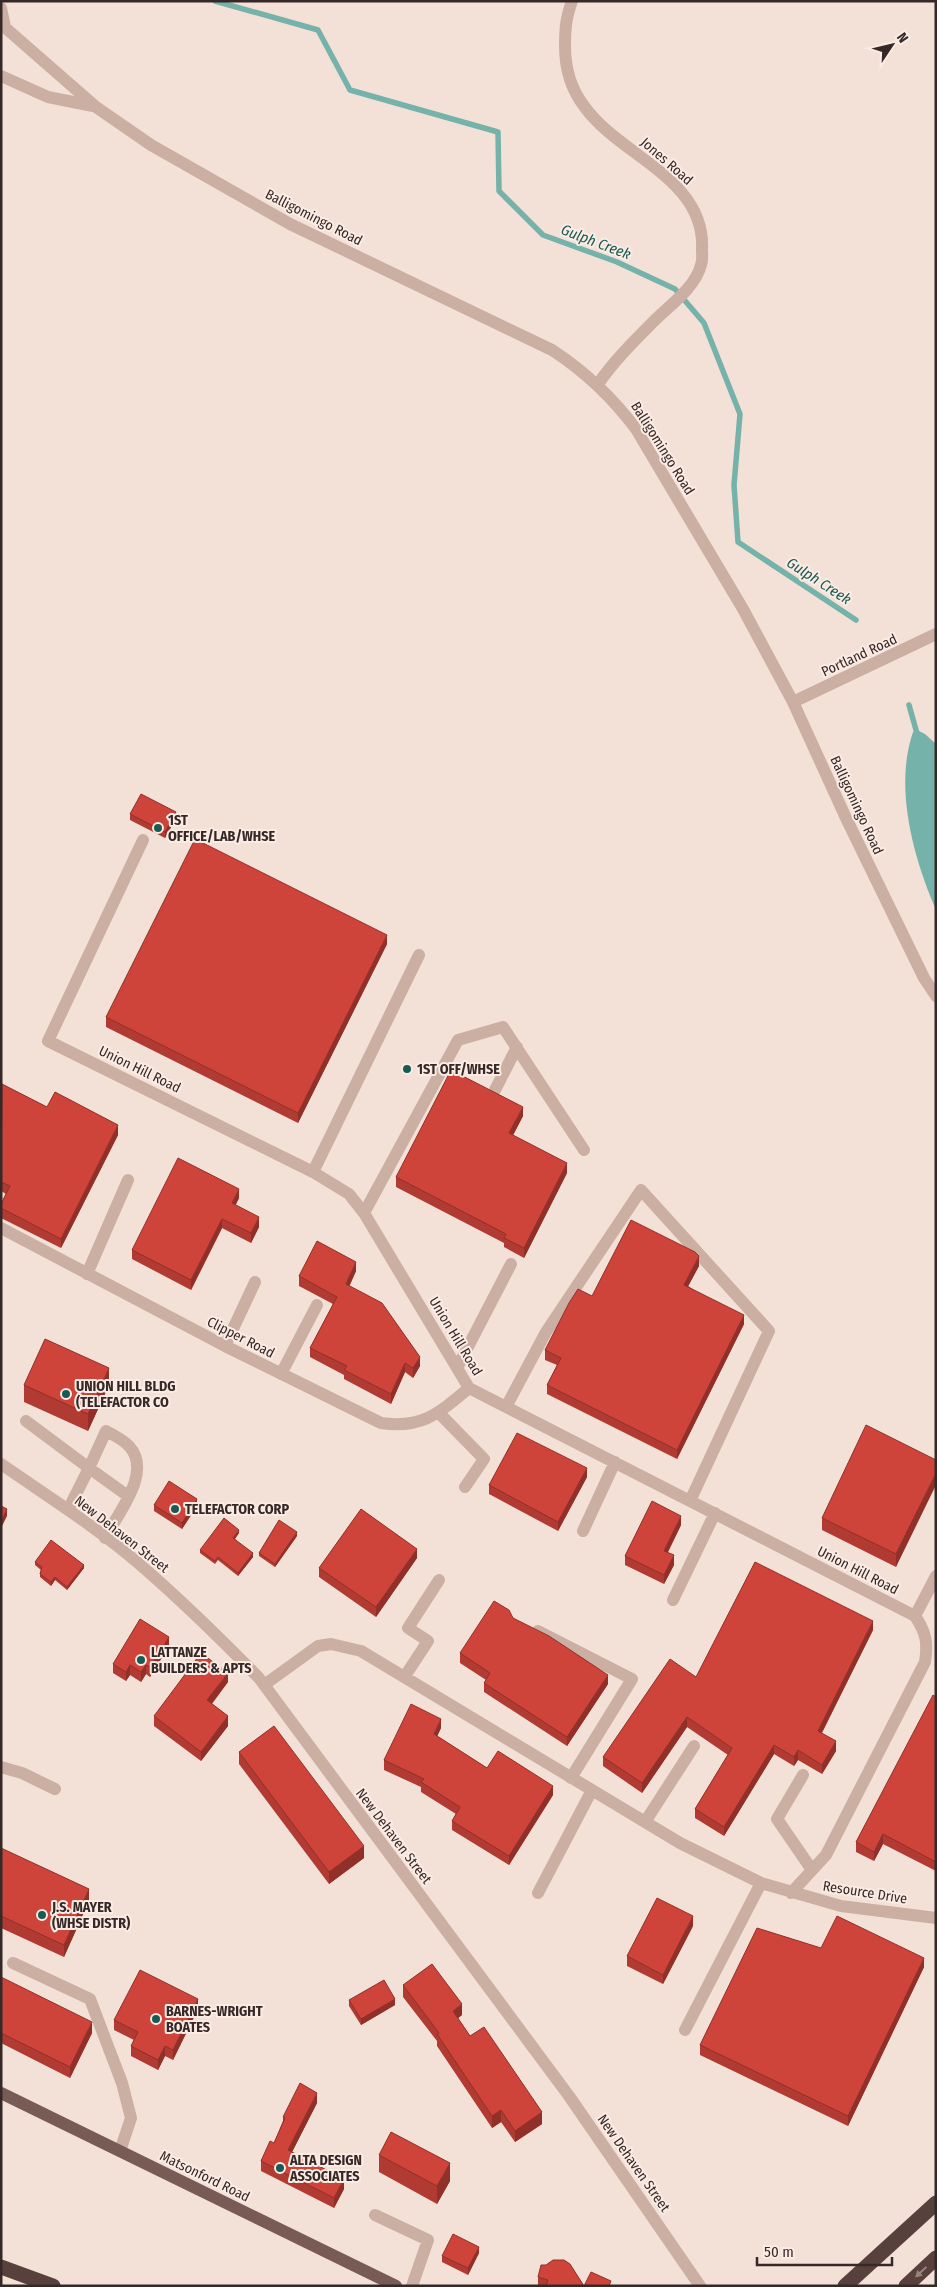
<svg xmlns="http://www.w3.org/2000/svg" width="937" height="2287" font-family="'Fira Sans Condensed',sans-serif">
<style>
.water{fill:#75b2aa}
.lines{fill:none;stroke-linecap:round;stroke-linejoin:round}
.stream{stroke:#75b2aa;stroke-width:5.5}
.minor{stroke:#ccafa3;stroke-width:12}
.major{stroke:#795b56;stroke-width:12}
.highway{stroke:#58403c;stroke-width:15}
.wall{fill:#b13a32}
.shaded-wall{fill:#903029}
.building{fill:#ce443a;stroke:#903029}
.oneway{fill:#99857f}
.poi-dot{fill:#195a53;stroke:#faece4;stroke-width:2}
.labels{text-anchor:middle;stroke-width:4;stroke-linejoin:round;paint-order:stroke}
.street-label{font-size:14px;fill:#362826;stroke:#faece4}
.poi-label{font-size:14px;font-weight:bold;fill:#362826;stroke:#faece4;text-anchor:start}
.water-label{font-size:15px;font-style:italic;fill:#195a53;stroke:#faece4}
</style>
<rect width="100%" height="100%" fill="#f3e1d8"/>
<path class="water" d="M 919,731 L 925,734 L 936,744 L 936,910 C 913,857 894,787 913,732 Z"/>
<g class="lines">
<path class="stream" d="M 215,1 L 318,30 L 350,90 L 498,132 L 499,191 L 543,235 L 617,262 L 675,289 L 704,323 L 740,414 L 734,485 L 738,542 L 856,620
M 909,705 L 918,737"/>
<path class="minor" d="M 572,1 C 566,18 565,28 565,46 C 565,67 571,89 584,106 C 619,156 706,178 702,250 C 702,254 703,260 701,265 C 695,288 670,305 653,322 C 633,342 614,361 598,384
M 1,8 L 5,27
M 1,24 L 96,107 L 151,145 L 290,224 L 552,350 C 586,372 612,397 636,429 L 743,609 L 793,702 L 846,818 L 924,978 L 936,996
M 1,76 L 48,97 L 93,106
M 793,702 L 936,634
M 143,840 L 48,1041 L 313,1172 L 349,1194 L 364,1213 L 469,1388 L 915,1616 C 926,1632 928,1643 925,1662 L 826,1855 L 791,1893
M 495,1090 L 517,1047
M 313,1172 L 419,955
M 364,1213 L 458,1040 L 503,1027 L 584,1150
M 1,1228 L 225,1346 L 381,1423 C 422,1429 439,1413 469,1388
M 87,1274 L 128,1180
M 225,1346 L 255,1282
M 457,1368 L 511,1264
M 281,1374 L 317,1305
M 506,1407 L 546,1332 L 641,1190 L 769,1331 L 690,1501
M 439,1413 L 484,1459 L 465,1487
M 26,1421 L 89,1468 L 68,1510
M 1,1464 C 47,1496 95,1526 137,1562 C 180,1599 220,1638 259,1678 L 569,2096 L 700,2286
M 583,1531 L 615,1462
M 105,1538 C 118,1513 153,1472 129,1446 C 123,1440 114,1435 106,1431 L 89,1468 L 128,1496
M 673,1600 L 715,1513
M 915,1616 L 936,1576
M 538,1631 L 632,1679 L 571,1778
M 405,1676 L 428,1641 L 408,1628 L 439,1580
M 264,1685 L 318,1646 L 331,1644 L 361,1651 L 680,1843 L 761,1883 L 841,1906 L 936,1918
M 1,1767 L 22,1773 L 55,1789
M 803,1775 L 777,1819 L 812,1870
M 645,1822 L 694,1746
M 538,1893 L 592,1790
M 13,1963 L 90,1999 L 122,2083 L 131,2118 L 120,2151
M 685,2030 L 761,1883
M 375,2215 L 428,2240 L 412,2286"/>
<path class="major" d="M 1,2093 L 396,2286"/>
<path class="highway" d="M 1,2267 L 53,2286
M 845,2286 L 936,2203
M 906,2286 L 936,2258"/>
</g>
<path class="wall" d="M 130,814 L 176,818 L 165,838 L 130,820 Z
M 387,944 L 298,1123 L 106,1027 L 106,1017 Z
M 1,1085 L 47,1107 L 118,1135 L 61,1248 L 1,1218 L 1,1204 L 6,1194 L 1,1191 Z
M 523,1116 L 513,1135 L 567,1173 L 524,1258 L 504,1247 L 504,1243 L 396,1187 L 396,1177 Z
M 239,1198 L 235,1205 L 259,1227 L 251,1243 L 222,1228 L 191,1290 L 132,1259 L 132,1250 Z
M 699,1266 L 688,1286 L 744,1324 L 677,1459 L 547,1394 L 547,1385 L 557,1365 L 545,1360 L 545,1350 L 592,1296 Z
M 356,1271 L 349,1286 L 420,1366 L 413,1378 L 405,1372 L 391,1404 L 344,1379 L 344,1375 L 310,1357 L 310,1348 L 333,1304 L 299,1286 L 299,1276 Z
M 24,1385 L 109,1385 L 88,1431 L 24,1402 Z
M 936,1460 L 896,1567 L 822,1530 L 822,1518 Z
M 587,1477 L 558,1531 L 489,1494 L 489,1485 Z
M 154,1505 L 197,1506 L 182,1529 L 154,1511 Z
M 681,1525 L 668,1552 L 674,1565 L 664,1584 L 625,1565 L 625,1556 Z
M 239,1533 L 235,1539 L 253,1557 L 238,1576 L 218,1560 L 215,1564 L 200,1553 L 200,1550 Z
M 297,1536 L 275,1567 L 259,1556 L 259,1553 Z
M 417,1558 L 376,1617 L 319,1577 L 319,1568 Z
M 35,1562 L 84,1568 L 67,1590 L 55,1580 L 51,1586 L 40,1577 L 40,1574 L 41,1570 L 35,1565 Z
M 513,1618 L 608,1684 L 567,1746 L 484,1692 L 484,1683 L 486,1680 L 460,1663 L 460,1653 Z
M 873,1630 L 822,1733 L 836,1751 L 822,1774 L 798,1760 L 794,1766 L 774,1754 L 724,1836 L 695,1818 L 695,1809 L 728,1755 L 687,1727 L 642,1793 L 603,1766 L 603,1757 L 696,1677 Z
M 169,1646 L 150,1677 L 146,1674 L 141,1682 L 130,1675 L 126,1681 L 113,1673 L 113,1664 Z
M 228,1682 L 212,1704 L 228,1726 L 201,1761 L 154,1726 L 154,1716 Z
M 936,1697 L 936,1871 L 883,1844 L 874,1861 L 856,1852 L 856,1842 Z
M 441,1728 L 437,1736 L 487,1768 L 553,1795 L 509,1865 L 452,1830 L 452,1821 L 456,1814 L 421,1792 L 421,1787 L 384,1770 L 384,1760 Z
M 239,1752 L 364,1858 L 329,1884 L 239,1764 Z
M 1,1848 L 89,1901 L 64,1957 L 1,1928 Z
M 693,1926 L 663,1984 L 627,1966 L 627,1956 Z
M 821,1948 L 924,1967 L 848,2126 L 700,2055 L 700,2045 Z
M 1,1977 L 92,2033 L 70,2078 L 1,2043 Z
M 403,1985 L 462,2015 L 458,2018 L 470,2036 L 542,2124 L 515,2142 L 501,2122 L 492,2128 L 437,2046 L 437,2041 L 403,1997 Z
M 349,2000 L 395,2005 L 361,2025 L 349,2006 Z
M 198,2009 L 173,2060 L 165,2056 L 158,2070 L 131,2056 L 131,2046 L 134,2040 L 114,2030 L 114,2020 Z
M 317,2103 L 292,2152 L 344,2189 L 334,2208 L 261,2171 L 261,2161 L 274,2143 L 283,2121 L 283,2117 Z
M 379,2155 L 450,2181 L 437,2204 L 379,2172 Z
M 479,2253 L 468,2275 L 442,2262 L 442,2256 Z
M 538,2277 L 584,2286 L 538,2286 Z"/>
<path class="shaded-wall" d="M 176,812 L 176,818 L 165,838 L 165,832 Z
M 387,935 L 387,944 L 298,1123 L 298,1113 Z
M 523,1107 L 523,1116 L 509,1143 L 509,1133 Z
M 118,1125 L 118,1135 L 61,1248 L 61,1239 Z
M 567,1163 L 567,1173 L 524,1258 L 524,1248 Z
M 239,1189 L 239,1198 L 232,1213 L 232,1203 Z
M 259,1217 L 259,1227 L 251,1243 L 251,1233 Z
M 222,1219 L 222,1228 L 191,1290 L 191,1280 Z
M 699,1256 L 699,1266 L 684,1294 L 684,1285 Z
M 356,1262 L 356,1271 L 346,1294 L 346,1284 Z
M 744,1315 L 744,1324 L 677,1459 L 677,1450 Z
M 420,1357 L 420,1366 L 413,1378 L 413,1368 Z
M 405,1363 L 405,1372 L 391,1404 L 391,1394 Z
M 109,1368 L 109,1385 L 88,1431 L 88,1414 Z
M 587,1468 L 587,1477 L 558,1531 L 558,1522 Z
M 936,1473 L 936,1485 L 896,1567 L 896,1554 Z
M 197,1499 L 197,1506 L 182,1529 L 182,1523 Z
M 7,1509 L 7,1516 L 1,1528 L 1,1521 Z
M 681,1516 L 681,1525 L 664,1560 L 664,1551 Z
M 239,1530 L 239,1533 L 233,1541 L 233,1538 Z
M 297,1532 L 297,1536 L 275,1567 L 275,1564 Z
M 417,1549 L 417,1558 L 376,1617 L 376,1607 Z
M 253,1553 L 253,1557 L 238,1576 L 238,1573 Z
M 674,1555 L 674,1565 L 664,1584 L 664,1575 Z
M 84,1565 L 84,1568 L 67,1590 L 67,1587 Z
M 55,1577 L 55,1580 L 51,1586 L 51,1582 Z
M 873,1621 L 873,1630 L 818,1740 L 818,1731 Z
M 169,1637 L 169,1646 L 150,1677 L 150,1667 Z
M 130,1665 L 130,1675 L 126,1681 L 126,1672 Z
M 146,1665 L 146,1674 L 141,1682 L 141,1672 Z
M 228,1673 L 228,1682 L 207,1709 L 207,1700 Z
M 608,1675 L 608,1684 L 567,1746 L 567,1737 Z
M 228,1716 L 228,1726 L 201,1761 L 201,1752 Z
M 687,1717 L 687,1727 L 642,1793 L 642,1783 Z
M 441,1719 L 441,1728 L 434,1743 L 434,1734 Z
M 836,1741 L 836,1751 L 822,1774 L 822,1765 Z
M 774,1745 L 774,1754 L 724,1836 L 724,1827 Z
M 798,1750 L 798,1760 L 794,1766 L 794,1757 Z
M 553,1786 L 553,1795 L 509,1865 L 509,1856 Z
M 883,1834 L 883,1844 L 874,1861 L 874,1852 Z
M 364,1846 L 364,1858 L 329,1884 L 329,1872 Z
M 89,1889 L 89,1901 L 64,1957 L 64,1945 Z
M 693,1916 L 693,1926 L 663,1984 L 663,1975 Z
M 924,1958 L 924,1967 L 848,2126 L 848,2116 Z
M 198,1999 L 198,2009 L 173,2060 L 173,2050 Z
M 395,1999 L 395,2005 L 361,2025 L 361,2019 Z
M 462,2004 L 462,2015 L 453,2022 L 453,2011 Z
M 92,2022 L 92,2033 L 70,2078 L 70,2067 Z
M 165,2046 L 165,2056 L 158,2070 L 158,2060 Z
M 317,2093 L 317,2103 L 288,2160 L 288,2150 Z
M 501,2110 L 501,2122 L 492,2128 L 492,2116 Z
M 542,2112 L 542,2124 L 515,2142 L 515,2131 Z
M 450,2163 L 450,2181 L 437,2204 L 437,2186 Z
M 344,2179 L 344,2189 L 334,2208 L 334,2198 Z
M 479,2247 L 479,2253 L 468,2275 L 468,2268 Z"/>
<path class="building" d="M 141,794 L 176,812 L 165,832 L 130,814 Z
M 195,839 L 387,935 L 298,1113 L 106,1017 Z
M 451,1070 L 523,1107 L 509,1133 L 567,1163 L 524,1248 L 504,1238 L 506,1234 L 396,1177 Z
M 2,1084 L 47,1107 L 55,1092 L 118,1125 L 61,1239 L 1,1208 L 1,1204 L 10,1186 L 1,1182 Z
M 178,1158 L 239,1189 L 232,1203 L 259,1217 L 251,1233 L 222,1219 L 191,1280 L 132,1250 Z
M 631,1220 L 695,1252 L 699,1256 L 684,1285 L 744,1315 L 677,1450 L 547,1385 L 561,1358 L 545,1350 L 569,1303 L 578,1289 L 592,1296 Z
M 317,1241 L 356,1262 L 346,1284 L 382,1303 L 420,1357 L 413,1368 L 405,1363 L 391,1394 L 344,1370 L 347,1366 L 310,1348 L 337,1297 L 299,1276 Z
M 45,1339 L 109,1368 L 88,1414 L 24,1385 Z
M 866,1425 L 936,1460 L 936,1473 L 896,1554 L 822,1518 Z
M 517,1433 L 587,1468 L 558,1522 L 489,1485 Z
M 169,1481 L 197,1499 L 182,1523 L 154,1505 Z
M 652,1501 L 681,1516 L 664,1551 L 674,1555 L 664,1575 L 625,1556 Z
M 1,1506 L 7,1509 L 1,1521 Z
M 361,1509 L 417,1549 L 376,1607 L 319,1568 Z
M 224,1518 L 239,1530 L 233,1538 L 253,1553 L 238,1573 L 218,1557 L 215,1561 L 200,1550 Z
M 279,1520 L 297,1532 L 275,1564 L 259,1553 Z
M 51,1540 L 84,1565 L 67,1587 L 55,1577 L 51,1582 L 40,1574 L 42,1567 L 35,1562 Z
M 755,1562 L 873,1621 L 818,1731 L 836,1741 L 822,1765 L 798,1750 L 794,1757 L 774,1745 L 724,1827 L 695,1809 L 732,1748 L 687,1717 L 642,1783 L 603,1757 L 670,1659 L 696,1677 Z
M 494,1601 L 509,1610 L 513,1618 L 549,1636 L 608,1675 L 567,1737 L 484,1683 L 490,1673 L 460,1653 Z
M 140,1619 L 169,1637 L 150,1667 L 146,1665 L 141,1672 L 130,1665 L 126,1672 L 113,1664 Z
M 201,1653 L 228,1673 L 207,1700 L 228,1716 L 201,1752 L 154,1716 Z
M 933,1695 L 936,1697 L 936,1862 L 883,1834 L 874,1852 L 856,1842 Z
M 411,1704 L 441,1719 L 434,1734 L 487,1768 L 498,1751 L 553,1786 L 509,1856 L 452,1821 L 460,1807 L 421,1782 L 424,1779 L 384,1760 Z
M 274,1726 L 364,1846 L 329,1872 L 239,1752 Z
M 1,1848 L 89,1889 L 64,1945 L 1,1916 Z
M 657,1898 L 693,1916 L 663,1975 L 627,1956 Z
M 837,1916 L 924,1958 L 848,2116 L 700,2045 L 757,1928 L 821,1948 Z
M 432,1964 L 462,2004 L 453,2011 L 470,2036 L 484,2027 L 542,2112 L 515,2131 L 501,2110 L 492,2116 L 437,2034 L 439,2033 L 403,1985 Z
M 140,1970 L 198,1999 L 173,2050 L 165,2046 L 158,2060 L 131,2046 L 138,2032 L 114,2020 Z
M 1,1977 L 92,2022 L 70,2067 L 1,2033 Z
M 384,1980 L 395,1999 L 361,2019 L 349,2000 Z
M 300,2083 L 317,2093 L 288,2150 L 344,2179 L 334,2198 L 261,2161 L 270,2141 L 274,2143 L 285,2118 L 283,2117 Z
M 391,2132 L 450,2163 L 437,2186 L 379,2155 Z
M 453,2234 L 479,2247 L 468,2268 L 442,2256 Z
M 553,2260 L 564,2260 L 570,2264 L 584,2286 L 546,2286 L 548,2280 L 538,2277 L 541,2265 L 546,2265 Z
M 591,2272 L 611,2281 L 609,2286 L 584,2286 Z"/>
<defs><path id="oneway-solid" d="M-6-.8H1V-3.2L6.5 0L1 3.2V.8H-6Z" transform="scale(1.25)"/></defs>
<use class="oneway" href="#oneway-solid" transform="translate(921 2272) rotate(137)"/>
<g class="poi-dot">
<circle cx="158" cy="828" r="5"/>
<circle cx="407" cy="1069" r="5"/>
<circle cx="66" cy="1394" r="5"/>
<circle cx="175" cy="1509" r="5"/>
<circle cx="141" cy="1660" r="5"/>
<circle cx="42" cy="1915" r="5"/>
<circle cx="156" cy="2019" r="5"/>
<circle cx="280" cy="2168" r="5"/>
</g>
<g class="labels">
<g class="street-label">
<text transform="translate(667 161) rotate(41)" y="5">Jones Road</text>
<text transform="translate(314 217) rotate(27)" y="5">Balligomingo Road</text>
<text transform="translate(663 448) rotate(58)" y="5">Balligomingo Road</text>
<text transform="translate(859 655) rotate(-25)" y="5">Portland Road</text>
<text transform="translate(857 805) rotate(65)" y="5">Balligomingo Road</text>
<text transform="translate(140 1069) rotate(26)" y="5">Union Hill Road</text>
<text transform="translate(456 1336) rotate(59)" y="5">Union Hill Road</text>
<text transform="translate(241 1337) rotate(27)" y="5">Clipper Road</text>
<text transform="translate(122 1534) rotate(38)" y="5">New Dehaven Street</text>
<text transform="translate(858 1570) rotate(27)" y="5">Union Hill Road</text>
<text transform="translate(394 1836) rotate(53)" y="5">New Dehaven Street</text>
<text transform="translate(865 1892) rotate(9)" y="5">Resource Drive</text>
<text transform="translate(634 2163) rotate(55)" y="5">New Dehaven Street</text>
<text transform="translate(205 2176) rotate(26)" y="5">Matsonford Road</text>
</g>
<g class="poi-label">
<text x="168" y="825">1ST<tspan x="168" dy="16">OFFICE/LAB/WHSE</tspan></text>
<text x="417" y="1074">1ST OFF/WHSE</text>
<text x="76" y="1391">UNION HILL BLDG<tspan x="76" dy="16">(TELEFACTOR CO</tspan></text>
<text x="185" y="1514">TELEFACTOR CORP</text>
<text x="151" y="1657">LATTANZE<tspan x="151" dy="16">BUILDERS &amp; APTS</tspan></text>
<text x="52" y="1912">J.S. MAYER<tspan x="52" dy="16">(WHSE DISTR)</tspan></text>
<text x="166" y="2016">BARNES-WRIGHT<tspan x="166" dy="16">BOATES</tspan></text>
<text x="290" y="2165">ALTA DESIGN<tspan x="290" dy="16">ASSOCIATES</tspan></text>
</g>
<g class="water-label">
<text transform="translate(596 242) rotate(21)" y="5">Gulph Creek</text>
<text transform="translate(819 581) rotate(33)" y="5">Gulph Creek</text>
</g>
</g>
<rect width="937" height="2287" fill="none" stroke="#362826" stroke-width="5"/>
<g transform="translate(892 45) rotate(55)" stroke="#faece4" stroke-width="4" paint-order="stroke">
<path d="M0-4L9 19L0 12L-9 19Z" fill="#362826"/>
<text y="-8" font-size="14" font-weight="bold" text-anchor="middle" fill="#362826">N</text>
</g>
<path d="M757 2257v8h135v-8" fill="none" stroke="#362826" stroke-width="2.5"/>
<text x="764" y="2257" font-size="15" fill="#362826" stroke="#faece4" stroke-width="4" paint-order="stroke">50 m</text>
</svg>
